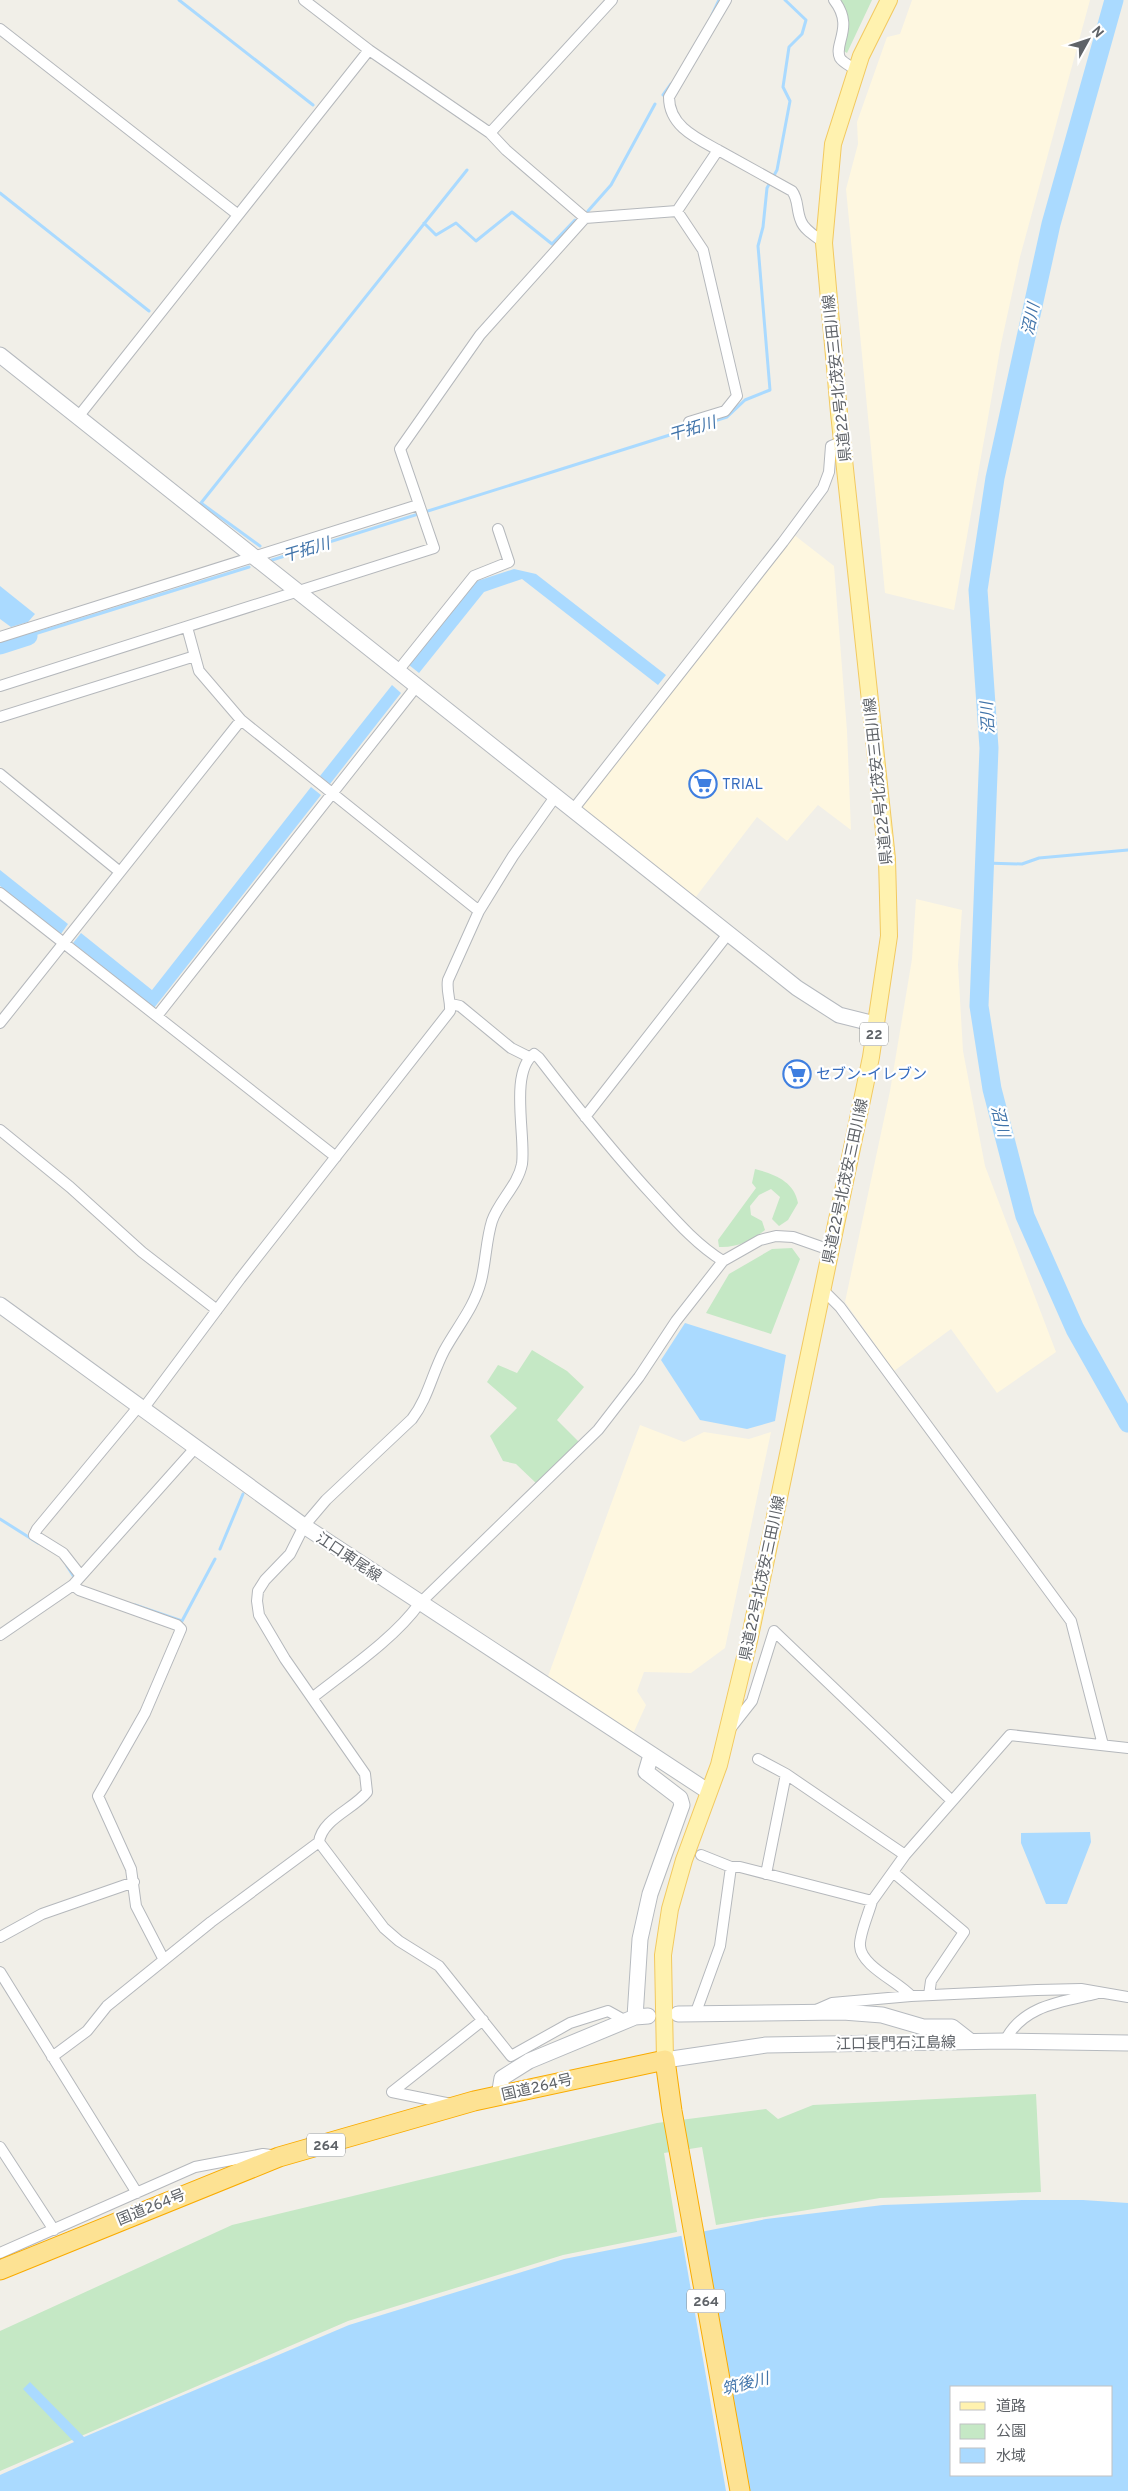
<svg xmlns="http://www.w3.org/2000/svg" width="1128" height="2491" font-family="Overpass,'Noto Sans JP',sans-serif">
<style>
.commercial{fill:#fef7e0}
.green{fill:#c5e8c5}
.water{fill:#aadaff;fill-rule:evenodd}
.pier{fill:#f1efe8}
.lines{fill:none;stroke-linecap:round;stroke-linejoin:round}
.stream{stroke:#aadaff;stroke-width:3}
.river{stroke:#aadaff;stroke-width:19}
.street-casing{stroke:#b5b8bc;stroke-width:12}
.secondary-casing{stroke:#b6babf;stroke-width:17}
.primary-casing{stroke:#f2c960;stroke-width:18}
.highway-casing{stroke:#f9ab00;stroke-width:21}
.street{stroke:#fff;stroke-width:10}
.secondary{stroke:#fff;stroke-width:15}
.primary{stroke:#fff2af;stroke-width:16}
.highway{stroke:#fde293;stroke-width:19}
.labels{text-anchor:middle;stroke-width:4.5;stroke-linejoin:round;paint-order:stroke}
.shield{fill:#fff;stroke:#8f9295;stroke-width:1}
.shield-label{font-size:14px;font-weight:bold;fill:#5f6368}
.street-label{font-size:15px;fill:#5f6368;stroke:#fff}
.shop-label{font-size:15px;fill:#366cbe;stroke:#fff;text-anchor:start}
.water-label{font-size:16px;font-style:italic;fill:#4174aa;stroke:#fff}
</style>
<rect width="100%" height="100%" fill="#f1efe8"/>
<path class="commercial" d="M 912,0 L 1090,0 L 1020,257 L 1001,344 L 954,610 L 885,593 L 846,189 L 858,144 L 857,122 L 887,37 L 900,34 Z
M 793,534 L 834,566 L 847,731 L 851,830 L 818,805 L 787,841 L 757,817 L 695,898 L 581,807 Z
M 916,899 L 962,910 L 958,965 L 963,1051 L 985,1166 L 1056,1352 L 997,1393 L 951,1329 L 894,1371 L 845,1302 L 890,1091 L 912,959 Z
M 640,1425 L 684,1442 L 704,1432 L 749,1439 L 771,1432 L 725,1648 L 691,1673 L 644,1672 L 637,1691 L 646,1705 L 632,1736 L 547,1679 Z"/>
<path class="green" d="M 840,0 L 872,0 L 847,53 L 842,50 L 847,28 Z
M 755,1169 C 774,1174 794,1181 798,1203 L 788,1220 L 779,1226 L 772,1219 L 780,1197 L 771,1189 L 759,1195 L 750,1206 L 751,1215 L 762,1221 L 765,1230 C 752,1241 736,1248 719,1247 L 718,1240 L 756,1188 L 752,1183 Z
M 792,1248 L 800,1259 L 771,1334 L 706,1313 L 729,1274 L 772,1249 Z
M 532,1350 L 567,1371 L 584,1387 L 557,1420 L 580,1443 L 537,1484 L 516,1464 L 503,1461 L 490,1436 L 517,1408 L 487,1382 L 498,1365 L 517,1373 Z
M 1036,2094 L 1041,2192 L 880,2198 L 716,2225 L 702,2147 L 664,2153 L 677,2232 L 563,2255 L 348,2321 L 0,2471 L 0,2331 L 232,2225 L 657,2123 L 766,2109 L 778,2119 L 813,2105 Z"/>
<path class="water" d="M 514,569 L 536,574 L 666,675 L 658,685 L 522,579 L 484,592 L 419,673 L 409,665 L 477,581 Z
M 0,586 L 35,614 L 28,622 L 11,627 L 0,619 Z
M 392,685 L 401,693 L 330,784 L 320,776 Z
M 311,787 L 321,795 L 154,1008 L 73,943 L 81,933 L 152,990 Z
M 0,870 L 68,924 L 61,934 L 0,886 Z
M 685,1323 L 786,1355 L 775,1421 L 747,1429 L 700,1420 L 661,1360 Z
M 1090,1832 L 1091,1842 L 1067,1904 L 1046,1904 L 1021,1843 L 1021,1833 Z
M 1022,2200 L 1083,2200 L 1128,2203 L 1128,2491 L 0,2491 L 0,2475 L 74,2442 L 23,2389 L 30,2382 L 84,2437 L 349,2325 L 564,2259 L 766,2219 L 883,2205 ZM 952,2387 L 1112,2387 L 1112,2475 L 952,2475 Z"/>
<path class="pier" d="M 699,2229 L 745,2491 L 726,2491 L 681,2233 Z"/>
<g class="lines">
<path class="stream" d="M 179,0 L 313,105
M 712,15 L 719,0
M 663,95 L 671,84
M 0,193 L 149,311
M 588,211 L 611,185 L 655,104
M 424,223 L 436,235 L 456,223 L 476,241 L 512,212 L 552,244 L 575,220
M 260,546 L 201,503 L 467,170
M 272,560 L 727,417 L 745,400 L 770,390 L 758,246 L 763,227 L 767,188 L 777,170 L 790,101 L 783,87 L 789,47 L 802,34 L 806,20 L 785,0
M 28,636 L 249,567
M 984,863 L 1022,864 L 1039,858 L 1128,850
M 0,1519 L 38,1543
M 220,1549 L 243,1494
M 67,1566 L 74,1577
M 135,1605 L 182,1621 L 215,1559"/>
<path class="river" d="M 1114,0 L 1051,224 L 995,478 L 978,590 L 989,748 L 979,1006 L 992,1089 L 1025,1216 L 1075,1329 L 1128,1423
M 0,645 L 28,636"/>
<g class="street-casing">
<path id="street" d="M 304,0 L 369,50 L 490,133 L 506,150 L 585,218
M 834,0 C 855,27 833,44 840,58 C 843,63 851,66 856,70
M 0,29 L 237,214
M 490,133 L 612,0
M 718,150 C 696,138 669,126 669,97 L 726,0
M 677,211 L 703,250 L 737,396 L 725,411 L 689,422
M 78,417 L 369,50
M 187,627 L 199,671 L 241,720 L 479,911
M 0,637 L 418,505
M 397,672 L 474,576 L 509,562 L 498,529
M 0,686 L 434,548 L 400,449 L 480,335 L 585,218 L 677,211 L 718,150 L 792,191 C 799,200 796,210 801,221 C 804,230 817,237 824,243
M 0,717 L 195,656
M 0,774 L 120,872
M 572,811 L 783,542 L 823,488 L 829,472 L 831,446 L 843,441
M 0,893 L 336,1157
M 451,1004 L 460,1006 L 511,1048 L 529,1057
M 157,1016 L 416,687
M 0,1023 L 241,720
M 585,1117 L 728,934
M 0,1130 L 70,1187 L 142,1252 L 217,1310
M 822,1289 L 840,1307 L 1071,1621 L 1103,1745
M 143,1409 L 240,1279 L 450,1011 C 451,1001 446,991 448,980 L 479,911 L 513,856 L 555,797
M 81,1576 L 63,1553 L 34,1535 L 37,1529 L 139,1406
M 73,1585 L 79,1590 L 177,1625 L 181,1629 L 145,1713 L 98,1796 L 131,1869 L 136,1906 L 164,1960
M 0,1635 L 73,1585 L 196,1447
M 312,1698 C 346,1671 395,1638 419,1604 L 598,1430 L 639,1377 L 676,1321 L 723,1261 L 760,1240 L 776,1236 L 793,1237 L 830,1250
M 730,1729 L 752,1701 L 774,1631 L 951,1800
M 758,1759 L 786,1774 L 905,1855
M 319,1842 L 384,1928 L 399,1941 L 439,1966 L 511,2056 L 570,2023 L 608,2011 L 626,2021
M 701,1855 L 731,1867 L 740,1867 L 872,1901 L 905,1855 L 1010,1735 L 1128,1748
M 894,1873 L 964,1932 L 931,1981 L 929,1995
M 766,1874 L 786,1774
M 872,1901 C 869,1913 859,1935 860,1946 C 861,1966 899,1982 911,1996
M 0,1937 L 42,1914 L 134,1882
M 0,1972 L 137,2193
M 816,2010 L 832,2003 L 911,1996 L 1037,1990 L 1081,1989 L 1128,1997
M 696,2012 L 720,1946 L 731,1867
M 1005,2041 C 1022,2006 1060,2002 1095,1994
M 52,2057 L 87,2031 L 107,2006 L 211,1922 L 319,1842 C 322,1819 354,1809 367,1792 L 365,1774 L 285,1659 L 259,1615 L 257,1601 L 258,1591 L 265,1580 L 290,1554 L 304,1526 L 326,1500 L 412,1419 C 428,1398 432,1374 444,1351 C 457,1327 474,1308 481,1281 C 486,1261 486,1240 492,1221 C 499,1201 518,1185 522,1164 C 526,1137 509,1072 534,1054 L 539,1058 C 576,1106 614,1154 656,1199 C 676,1221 697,1245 723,1261
M 451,2104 L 392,2092 L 483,2020
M 0,2147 L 54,2230
M 0,2253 L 195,2167 L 263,2154 L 271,2155"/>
</g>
<g class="secondary-casing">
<path id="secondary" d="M 0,355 L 797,988 L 839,1015 L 875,1024
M 0,1305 L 304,1526 L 709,1792
M 678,2014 L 843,2012 L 882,2015 L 923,2027 L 952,2027 L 970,2041
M 635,2017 L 640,1939 L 650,1894 L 682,1805 L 680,1798 L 646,1772 L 651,1755
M 665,2060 L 766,2045 L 1005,2041 L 1128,2043
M 499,2096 L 502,2078 L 529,2061 L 635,2017 L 648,2016"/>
</g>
<g class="primary-casing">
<path id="primary" d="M 665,2060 L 663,1955 L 670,1909 L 684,1860 L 719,1765 L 749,1641 L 871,1057 L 889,936 L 887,859 L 839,413 L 824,243 L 833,144 L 861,56 L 889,0"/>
</g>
<g class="highway-casing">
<path id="highway" d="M 0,2270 L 279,2157 L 474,2101 L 665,2060 L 672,2111 L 740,2491"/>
</g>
<use href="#street" class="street"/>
<use href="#secondary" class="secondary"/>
<use href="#primary" class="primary"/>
<use href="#highway" class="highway"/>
</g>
<defs>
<g id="supermarket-ring" transform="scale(1.4375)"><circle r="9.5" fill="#fff" stroke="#3f7fe0" stroke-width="1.5"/><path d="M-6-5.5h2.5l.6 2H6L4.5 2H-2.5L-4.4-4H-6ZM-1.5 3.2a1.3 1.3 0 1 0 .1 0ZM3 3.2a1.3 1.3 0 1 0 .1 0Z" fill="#3f7fe0"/></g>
</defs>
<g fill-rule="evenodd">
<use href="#supermarket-ring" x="703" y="784"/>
<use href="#supermarket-ring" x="797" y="1074"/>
</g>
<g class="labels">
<g class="shield">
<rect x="860" y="1022.5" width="28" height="23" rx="4"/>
<rect x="307" y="2133.5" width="38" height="23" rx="4"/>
<rect x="687" y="2289.5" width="38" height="23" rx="4"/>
</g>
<g class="shield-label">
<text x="874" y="1039">22</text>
<text x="326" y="2150">264</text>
<text x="706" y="2306">264</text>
</g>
<g class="street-label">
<text transform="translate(837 378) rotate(-96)" y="5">県道22号北茂安三田川線</text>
<text transform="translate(878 781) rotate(-96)" y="5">県道22号北茂安三田川線</text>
<text transform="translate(845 1181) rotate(-78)" y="5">県道22号北茂安三田川線</text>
<text transform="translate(349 1557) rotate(34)" y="5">江口東尾線</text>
<text transform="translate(762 1578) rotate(-78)" y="5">県道22号北茂安三田川線</text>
<text transform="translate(896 2043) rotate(-1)" y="5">江口長門石江島線</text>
<text transform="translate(537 2087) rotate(-13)" y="5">国道264号</text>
<text transform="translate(151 2207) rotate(-22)" y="5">国道264号</text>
</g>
<g class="shop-label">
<text x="722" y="789">TRIAL</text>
<text x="816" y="1079">セブン-イレブン</text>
</g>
<g class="water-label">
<text transform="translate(1030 319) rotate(-78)" y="6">沼川</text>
<text transform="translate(692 428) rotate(-17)" y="6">干拓川</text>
<text transform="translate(306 549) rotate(-17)" y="6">干拓川</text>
<text transform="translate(987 718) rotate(-94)" y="6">沼川</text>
<text transform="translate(1001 1121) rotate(76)" y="6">沼川</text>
<text transform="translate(745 2383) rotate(-14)" y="6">筑後川</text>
</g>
</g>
<rect x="950" y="2386" width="162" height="90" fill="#ffffff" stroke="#bfc1c3"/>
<rect x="960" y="2402" width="25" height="8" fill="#fff2af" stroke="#bfc1c3"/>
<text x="996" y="2411" font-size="15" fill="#5f6368">道路</text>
<rect x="960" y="2424" width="25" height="15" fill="#c5e8c5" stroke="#bfc1c3"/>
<text x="996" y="2436" font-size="15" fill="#5f6368">公園</text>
<rect x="960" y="2448" width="25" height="15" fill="#aadaff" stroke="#bfc1c3"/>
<text x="996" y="2461" font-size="15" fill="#5f6368">水域</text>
<g transform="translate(1088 40) rotate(50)" stroke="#ffffff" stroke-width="4" paint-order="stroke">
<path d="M0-4L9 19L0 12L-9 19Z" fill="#5f6368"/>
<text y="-8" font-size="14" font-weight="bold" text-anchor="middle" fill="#5f6368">N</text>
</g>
</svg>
